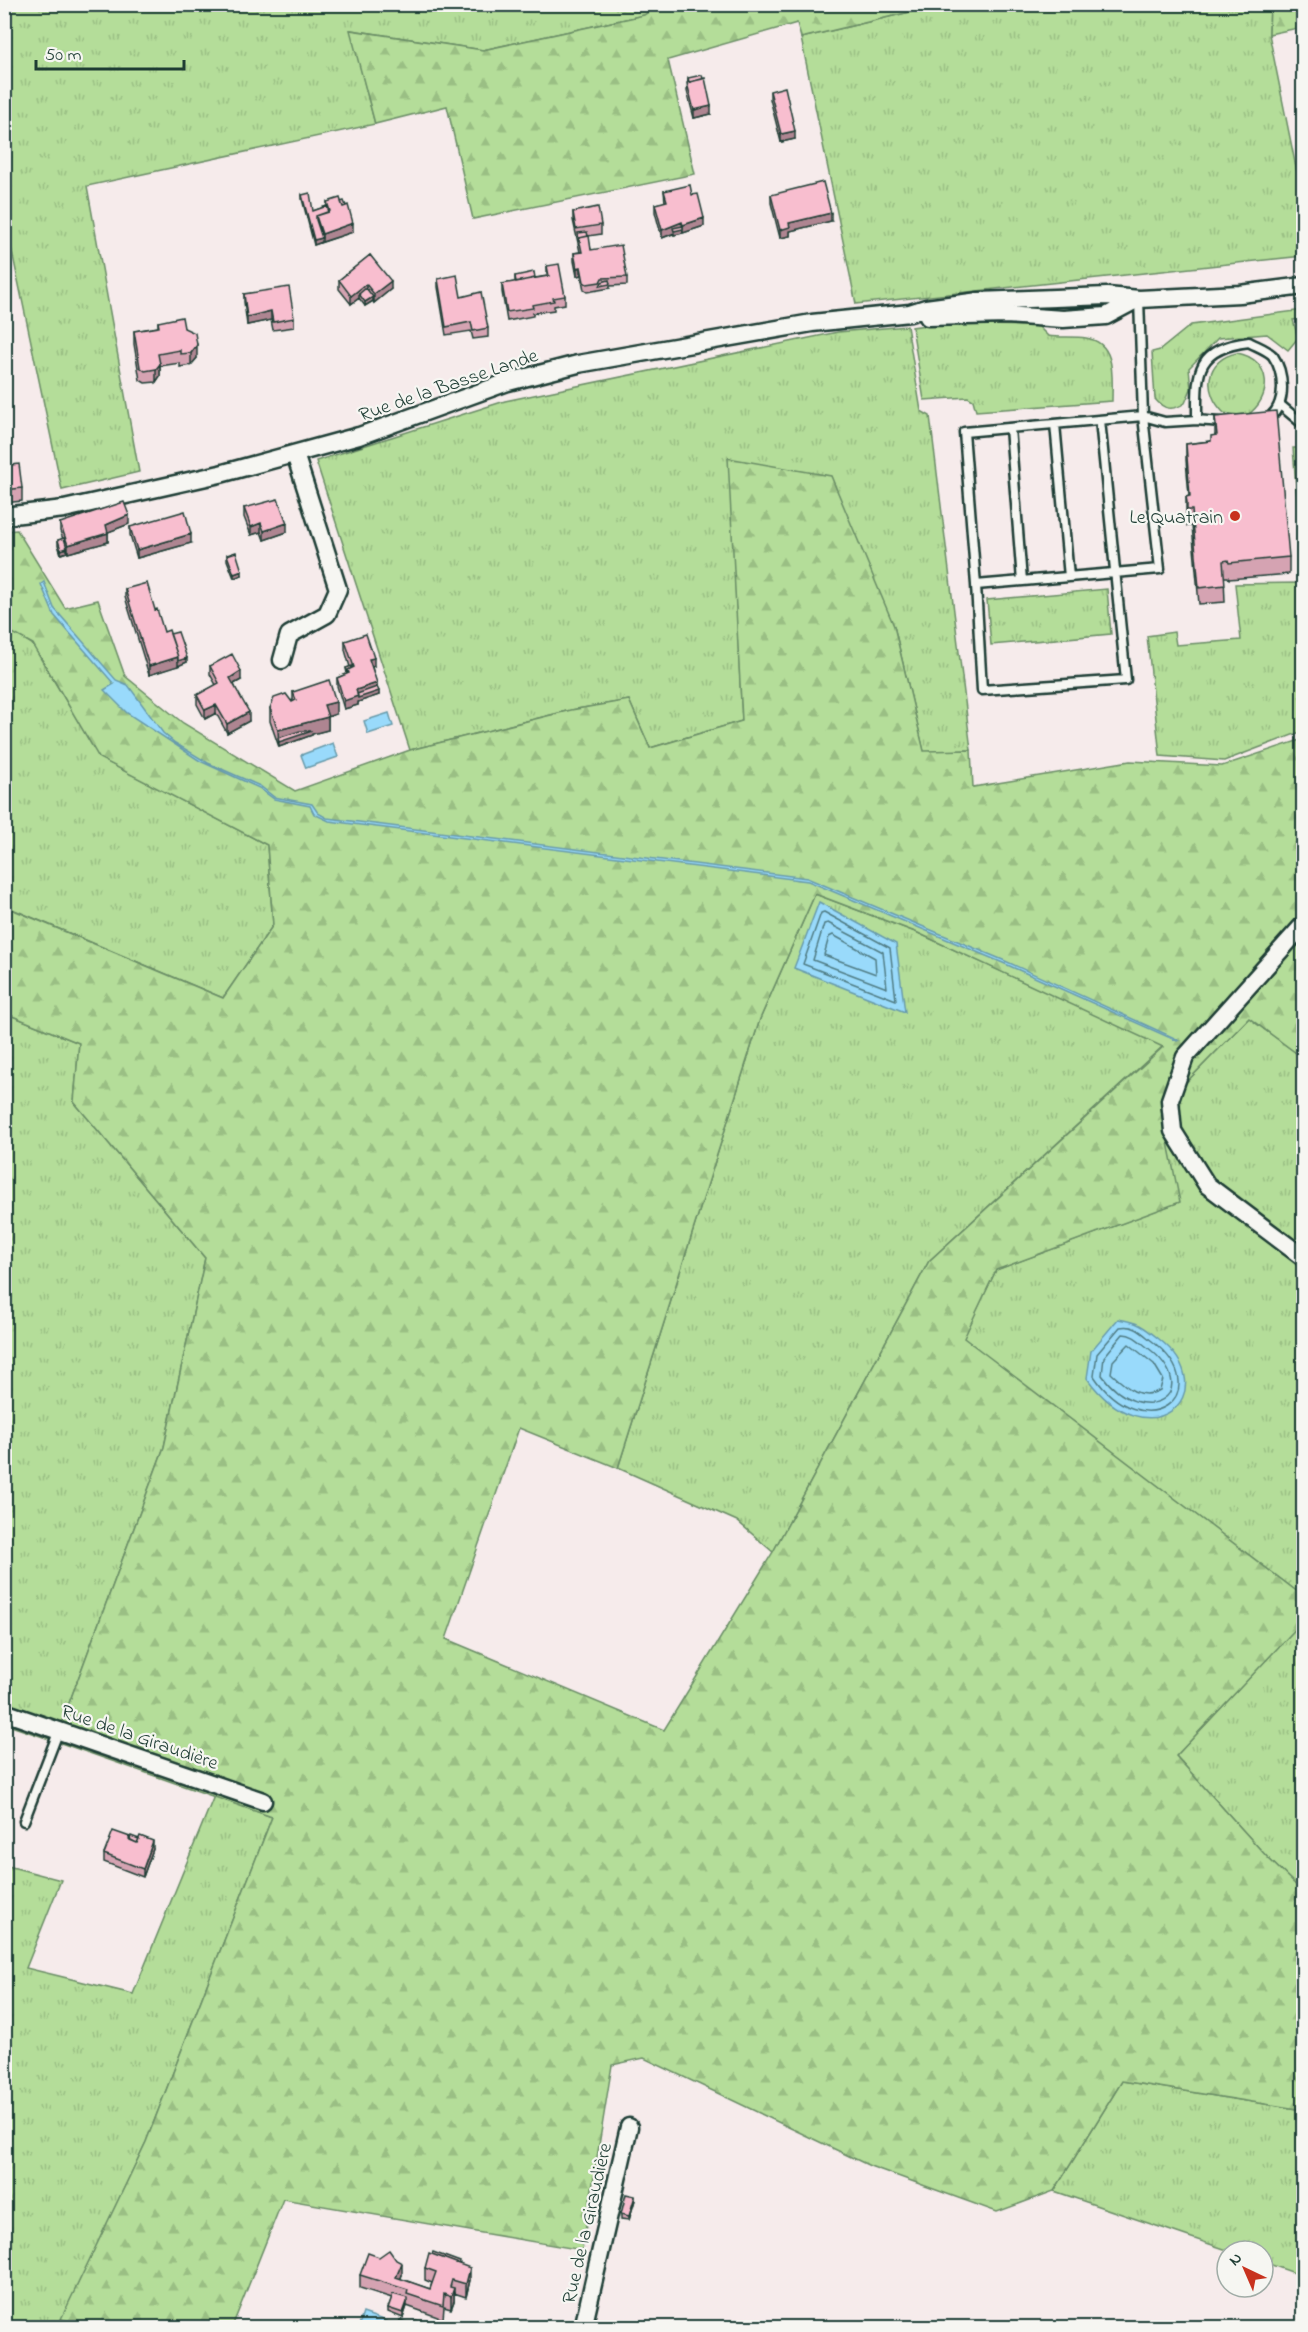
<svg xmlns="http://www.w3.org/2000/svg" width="1308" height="2332" font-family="'Indie Flower',sans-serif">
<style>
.grass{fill:url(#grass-tufts);stroke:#6a8d66;stroke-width:1.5}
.forest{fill:url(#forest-firs);stroke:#6a8d66;stroke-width:1.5;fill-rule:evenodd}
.water{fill:#99dafb;stroke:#689bab;stroke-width:1.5}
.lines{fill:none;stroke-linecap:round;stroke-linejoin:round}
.shore{stroke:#507c84;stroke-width:1.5}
.lane-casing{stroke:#1f3d34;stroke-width:13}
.street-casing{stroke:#1f3d34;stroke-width:21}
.lane{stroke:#f6f6f2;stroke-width:8}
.street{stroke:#f6f6f2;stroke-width:16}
.wall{fill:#d5a3b2;stroke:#1f3d34;stroke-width:1.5}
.shaded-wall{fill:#ae8591;stroke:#1f3d34;stroke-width:1.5}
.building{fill:#f8becf;stroke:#1f3d34;stroke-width:1.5}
.poi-dot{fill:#c8321e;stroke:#f6f6f2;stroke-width:2}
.labels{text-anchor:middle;stroke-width:4.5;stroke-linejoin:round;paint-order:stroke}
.street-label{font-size:20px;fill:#1f3d34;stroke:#f6f6f2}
.poi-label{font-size:20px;fill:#1f3d34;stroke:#f6f6f2;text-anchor:end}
</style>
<defs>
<pattern id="grass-tufts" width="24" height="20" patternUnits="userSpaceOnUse" patternTransform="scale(1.5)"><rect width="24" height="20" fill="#b4dd99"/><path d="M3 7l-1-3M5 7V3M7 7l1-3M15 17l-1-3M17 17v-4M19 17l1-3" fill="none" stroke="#9abf84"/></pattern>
<pattern id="forest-firs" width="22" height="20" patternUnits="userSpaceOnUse" patternTransform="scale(1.5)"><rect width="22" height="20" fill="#b4dd99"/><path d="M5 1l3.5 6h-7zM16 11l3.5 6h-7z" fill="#9abf84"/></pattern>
</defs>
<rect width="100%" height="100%" fill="#f6ebeb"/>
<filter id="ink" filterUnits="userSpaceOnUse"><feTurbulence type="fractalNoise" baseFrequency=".0167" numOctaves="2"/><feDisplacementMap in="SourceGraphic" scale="12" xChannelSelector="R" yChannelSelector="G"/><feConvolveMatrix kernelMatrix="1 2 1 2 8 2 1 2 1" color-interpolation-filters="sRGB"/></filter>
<g filter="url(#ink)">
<path class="grass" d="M 10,4 L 659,5 L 644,15 L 483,50 L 351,30 L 375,124 L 87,186 L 139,472 L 62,490 L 5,218 L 4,9 Z
M 939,5 L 1270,5 L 1269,34 L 1303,202 L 1303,256 L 856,304 L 801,38 Z
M 1303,310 L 1303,319 L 1293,320 L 1298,338 L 1288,350 L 1267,334 L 1218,338 L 1189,368 L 1191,389 L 1185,403 C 1173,411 1164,410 1155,399 L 1152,352 L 1160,350 L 1191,325 Z
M 933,324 L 1038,326 L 1048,336 C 1061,338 1074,336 1086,338 C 1117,343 1112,377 1112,401 L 976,411 L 973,400 L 968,397 L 924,400 L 912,327 Z
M 907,326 L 921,411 L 930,416 L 971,750 L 924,752 L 894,626 L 729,458 L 742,721 L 650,748 L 629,700 L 571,710 L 410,750 L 316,461 L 505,401 L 838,332 Z
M 1303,344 L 1304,399 L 1303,399 C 1296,382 1294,361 1303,344 Z
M 1237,353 C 1272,359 1274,398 1246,416 L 1224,413 C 1202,392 1205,359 1237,353 Z
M 1293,448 L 1303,448 L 1303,576 Z
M 1303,583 L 1303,731 L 1224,761 L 1160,756 L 1147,636 L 1174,632 L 1176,645 L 1241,640 L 1235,584 Z
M 1107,589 L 1111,634 L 991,645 L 987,600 Z
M 11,631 L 32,644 L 100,758 L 267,845 L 273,925 L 223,998 L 5,906 L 4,635 Z
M 815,894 L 918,933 L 1163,1046 L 929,1261 L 773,1552 L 737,1521 L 618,1468 L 760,1019 Z
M 5,1013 L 79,1043 L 74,1102 L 205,1258 L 164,1447 L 55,1741 L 5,1724 Z
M 1249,1018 L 1303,1058 L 1303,1596 L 963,1339 L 996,1270 L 1179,1202 L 1161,1108 Z
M 1303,1621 L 1303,1892 L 1268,1858 L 1176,1756 Z
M 214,1796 L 272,1817 L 146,2142 L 62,2319 L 90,2327 L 5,2327 L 4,1865 L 61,1880 L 26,1968 L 133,1994 Z
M 1122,2081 L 1303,2110 L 1303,2276 L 1263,2262 L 1263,2251 L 1230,2251 L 1054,2191 Z"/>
<path class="forest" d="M 659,5 L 939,5 L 801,38 L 797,23 L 668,60 L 695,174 L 473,219 L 447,106 L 375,124 L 350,30 L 483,50 L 644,15 Z
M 1270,5 L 1303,5 L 1303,27 L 1269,34 Z
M 728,458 L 831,476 L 894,626 L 924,751 L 971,750 L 973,787 L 1130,761 L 1222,766 L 1303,739 L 1303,1058 L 1249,1018 L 1161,1108 L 1180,1202 L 996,1270 L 964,1338 L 1303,1596 L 1303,1621 L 1176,1756 L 1268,1858 L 1303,1892 L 1303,2110 L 1122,2081 L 1054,2191 L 997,2212 L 870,2166 L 644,2058 L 612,2065 L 582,2250 L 283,2199 L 232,2327 L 90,2327 L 61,2319 L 146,2142 L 272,1817 L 55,1741 L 164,1447 L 205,1258 L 74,1102 L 79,1043 L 5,1013 L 4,906 L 223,998 L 273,925 L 267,845 L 99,758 L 33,644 L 11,632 L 5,635 L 5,531 L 17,530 L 65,608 L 98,600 L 125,676 L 183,723 L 295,791 L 410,750 L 571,710 L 629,700 L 650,748 L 742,721 ZM 815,894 L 918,933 L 1163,1047 L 929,1261 L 773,1552 L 664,1730 L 446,1639 L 519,1428 L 618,1468 L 760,1019 Z"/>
<path class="water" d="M 44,582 L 54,608 L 116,680 L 128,685 L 163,733 L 175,743 L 208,763 L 260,786 L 274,797 L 312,804 L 318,813 L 327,818 L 807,878 L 1003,960 L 1179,1040 L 1177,1041 L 1003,963 L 808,881 L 329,821 L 314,814 L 310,806 L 274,799 L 259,788 L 200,761 L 127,713 L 104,690 L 114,684 L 54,615 L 41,584 Z
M 389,713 L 393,726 L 368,734 L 364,721 Z
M 333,743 L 338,757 L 306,768 L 301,755 Z
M 819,902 L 896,944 L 905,1012 L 794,968 Z
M 1118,1319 C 1138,1322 1143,1326 1159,1339 C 1228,1393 1148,1463 1087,1378 L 1091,1351 Z
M 363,2313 L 386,2321 L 384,2327 L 359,2325 Z"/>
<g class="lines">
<path class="shore" d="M 824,912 L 890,948 L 896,1000 L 803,964 L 821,913 Z
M 828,923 L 883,952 L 887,988 L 813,960 L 824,924 Z
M 833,935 L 875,958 L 876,974 L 824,955 L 829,937 Z
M 1120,1327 C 1134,1324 1142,1333 1152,1341 C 1221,1395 1142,1448 1094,1376 L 1097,1354 Z
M 1123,1334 C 1133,1334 1139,1341 1147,1347 C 1208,1394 1142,1431 1102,1375 L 1104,1357 Z
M 1129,1344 L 1154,1364 L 1163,1379 L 1160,1390 C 1140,1401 1126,1387 1111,1373 L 1113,1361 Z"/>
<g class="lane-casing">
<path id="lane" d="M 1139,299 L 1143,416 L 1165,422 L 1197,420
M 1249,342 C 1256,346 1268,350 1273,356 C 1284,372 1287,403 1270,417 C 1257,428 1215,421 1197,420 C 1197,373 1194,349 1249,342 Z
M 1279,404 L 1304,425
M 1143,416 L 1160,569 L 976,585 L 964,432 Z
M 1055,424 L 1069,577
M 1010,428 L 1022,581
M 976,585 L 982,690 L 1126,680 L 1100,420
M 24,1821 L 59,1730"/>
</g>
<g class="street-casing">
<path id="street" d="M 928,317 L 1006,315 L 1063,319 L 1106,316 L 1138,299
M 4,516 L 64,509 L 220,474 L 359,436 L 508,382 L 578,364 L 812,323 L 910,313 L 926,308 L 979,301 L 1107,296 L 1139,299 L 1240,294 L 1304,286
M 282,660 L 289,635 L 327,614 L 338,589 L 295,454
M 1304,924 L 1185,1057 L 1170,1100 L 1173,1131 L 1207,1185 L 1304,1258
M 4,1712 L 263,1801
M 583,2328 L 629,2127"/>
</g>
<use href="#lane" class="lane"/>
<use href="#street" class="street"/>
</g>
<path class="wall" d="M 688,78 L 711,114 L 694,118 L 687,91 Z
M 770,91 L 795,139 L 781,142 L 770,99 Z
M 664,191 L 692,195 L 704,226 L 683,233 L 683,232 L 683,233 L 674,235 L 673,234 L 662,238 L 655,212 L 655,204 L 665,202 Z
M 302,195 L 313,211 L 327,206 L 327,202 L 353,232 L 314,245 L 302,199 Z
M 771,195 L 831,221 L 790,231 L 790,236 L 780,238 L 771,203 Z
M 573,212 L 601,225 L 601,234 L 588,236 L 591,250 L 627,277 L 627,285 L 610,286 L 610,288 L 587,292 L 584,290 L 581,275 L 577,276 L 574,261 L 574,253 L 580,252 L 573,220 Z
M 370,255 L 391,289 L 374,303 L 373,301 L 365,306 L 359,298 L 351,304 L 339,289 L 339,280 Z
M 547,266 L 565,296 L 565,304 L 554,306 L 554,310 L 533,313 L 533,316 L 507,321 L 502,292 L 502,284 L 515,282 L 515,276 L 535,278 L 547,276 Z
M 438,279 L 461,297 L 488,328 L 488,337 L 473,339 L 471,331 L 446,335 L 438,287 Z
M 244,294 L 294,318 L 294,327 L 273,330 L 271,320 L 247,325 L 244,302 Z
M 158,322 L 184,328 L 197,358 L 191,365 L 180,367 L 180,363 L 160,366 L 160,376 L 156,382 L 145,383 L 140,380 L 134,344 L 134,331 L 158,327 Z
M 1215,417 L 1289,557 L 1289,574 L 1229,579 L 1228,577 L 1224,577 L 1225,602 L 1199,604 L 1192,526 L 1187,526 L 1186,513 L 1186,497 L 1189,496 L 1186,460 L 1186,444 L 1211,441 L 1215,435 Z
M 4,466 L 22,488 L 22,501 L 4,503 Z
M 244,508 L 287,532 L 264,540 L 261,532 L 251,535 L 244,517 Z
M 60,523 L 129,524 L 108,532 L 108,542 L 68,553 L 67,552 L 61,554 L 58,545 L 58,540 L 63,539 L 60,531 Z
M 130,527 L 191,543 L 137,558 L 130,535 Z
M 227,555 L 242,575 L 234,578 L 227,560 Z
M 125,589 L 155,610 L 164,632 L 170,634 L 187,662 L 149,675 L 125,597 Z
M 345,641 L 374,666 L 372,667 L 379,695 L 358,702 L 358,705 L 344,709 L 337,686 L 337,678 L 347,674 L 346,668 L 350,667 L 345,650 Z
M 210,666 L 241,680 L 234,684 L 249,721 L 227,733 L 216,713 L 205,719 L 197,704 L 197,695 L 216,685 L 210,674 Z
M 293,692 L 336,714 L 328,717 L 328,730 L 312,734 L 312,735 L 279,747 L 270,721 L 270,708 L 293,700 Z
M 130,1840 L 153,1849 L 143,1877 L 104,1862 L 104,1854 Z
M 635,2200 L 629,2220 L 621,2219 L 621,2214 Z
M 460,2264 L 470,2280 L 466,2297 L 454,2293 L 454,2301 L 451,2309 L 444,2307 L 443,2319 L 407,2306 L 403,2318 L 388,2312 L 388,2308 L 392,2298 L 360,2288 L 360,2275 L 402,2275 L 400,2279 L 430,2289 L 432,2283 L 425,2280 L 425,2268 Z"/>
<path class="shaded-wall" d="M 711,106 L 711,114 L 694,118 L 694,110 Z
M 795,131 L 795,139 L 781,142 L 781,134 Z
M 831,213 L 831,221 L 790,231 L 790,236 L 780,238 L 780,230 L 789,223 Z
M 704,218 L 704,226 L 683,233 L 683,225 Z
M 682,222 L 683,233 L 674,235 L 674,233 L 662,238 L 662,230 Z
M 353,223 L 353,232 L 322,242 L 322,234 Z
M 322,238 L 322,242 L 314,245 L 314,240 Z
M 581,267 L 581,275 L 577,276 L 577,268 Z
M 391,281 L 391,289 L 374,303 L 374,294 Z
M 366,284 L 366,292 L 359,294 L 359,298 L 351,304 L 351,296 Z
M 373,297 L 373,301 L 365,306 L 365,302 Z
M 271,311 L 271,320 L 247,325 L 247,317 Z
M 197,345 L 197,358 L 191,365 L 191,353 Z
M 160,364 L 160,376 L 156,382 L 156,369 Z
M 129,515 L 129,524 L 106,533 L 106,525 Z
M 261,523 L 261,532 L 251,535 L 251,527 Z
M 287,523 L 287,532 L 264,540 L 264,531 Z
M 108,533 L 108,542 L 68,553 L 68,545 Z
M 191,534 L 191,543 L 137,558 L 137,550 Z
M 67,548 L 67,552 L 61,554 L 61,550 Z
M 242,571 L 242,575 L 234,578 L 234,574 Z
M 178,657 L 178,666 L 149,675 L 149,666 Z
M 187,658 L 187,662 L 178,666 L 178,661 Z
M 374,658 L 374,666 L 369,668 L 369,659 Z
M 241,671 L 241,680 L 230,686 L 230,678 Z
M 377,683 L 377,691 L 379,691 L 379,695 L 358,702 L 358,705 L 344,709 L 344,701 L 356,690 Z
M 336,702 L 336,714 L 324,718 L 324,705 Z
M 216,705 L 216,713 L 205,719 L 205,710 Z
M 249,712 L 249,721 L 227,733 L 227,724 Z
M 328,717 L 328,730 L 312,734 L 312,735 L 279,747 L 278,730 Z
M 153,1841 L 153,1849 L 143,1877 L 143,1869 Z
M 635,2196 L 635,2200 L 629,2220 L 629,2216 Z
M 402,2263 L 402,2275 L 397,2287 L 396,2277 Z
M 470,2268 L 470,2280 L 466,2297 L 466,2284 Z
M 454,2288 L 454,2301 L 451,2309 L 451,2297 Z
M 407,2302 L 407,2306 L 403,2318 L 403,2313 Z"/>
<path class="building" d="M 702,75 L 703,79 L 689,82 L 688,78 Z
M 705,78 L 711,106 L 694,110 L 687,83 Z
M 785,87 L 795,131 L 781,134 L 770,91 Z
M 823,182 L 831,213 L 789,223 L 790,227 L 780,230 L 771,195 Z
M 690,185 L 692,195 L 698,194 L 704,218 L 683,225 L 682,222 L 662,230 L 655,204 L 667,201 L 664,191 Z
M 310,193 L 313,211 L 327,206 L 329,212 L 316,216 L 316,220 L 322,238 L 314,240 L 302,195 Z
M 340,198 L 343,207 L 348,205 L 353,223 L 322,234 L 316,216 L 330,211 L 327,202 Z
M 344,201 L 346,206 L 343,207 L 341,202 Z
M 598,207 L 601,225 L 576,229 L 573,212 Z
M 683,226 L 683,229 L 674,231 L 673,228 Z
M 587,232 L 588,236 L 579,238 L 579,242 L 578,233 Z
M 589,236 L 591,250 L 621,245 L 627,277 L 602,278 L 600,282 L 587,284 L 584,282 L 581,267 L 577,268 L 574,253 L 582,252 L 579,238 Z
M 370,255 L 391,281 L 374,294 L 366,284 L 351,296 L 339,280 Z
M 559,264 L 565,296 L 553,298 L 554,301 L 532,305 L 533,308 L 507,312 L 502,284 L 549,276 L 547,266 Z
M 534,272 L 535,278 L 516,282 L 515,276 Z
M 457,275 L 461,297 L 481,292 L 488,328 L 473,331 L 471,322 L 446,327 L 438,279 Z
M 609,280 L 610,284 L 600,286 L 602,282 Z
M 289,287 L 294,318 L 273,322 L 271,311 L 247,317 L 244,294 Z
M 366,288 L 373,297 L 365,302 L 359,294 Z
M 182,317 L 184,328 L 195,333 L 197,345 L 191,353 L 180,354 L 180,350 L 158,354 L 160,364 L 156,369 L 145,371 L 140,367 L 134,331 L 159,327 L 158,322 Z
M 1276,411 L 1289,557 L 1229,563 L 1228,560 L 1223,561 L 1225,585 L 1199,588 L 1192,510 L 1187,510 L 1187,502 L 1186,497 L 1190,496 L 1186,444 L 1211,441 L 1211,436 L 1217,435 L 1215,417 Z
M 19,464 L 22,488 L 4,490 L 4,466 Z
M 278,499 L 287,523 L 264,531 L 261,523 L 251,527 L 244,508 Z
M 124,502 L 129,515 L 106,525 L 108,533 L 68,545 L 60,523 Z
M 185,511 L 191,534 L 137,550 L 130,527 Z
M 64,538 L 67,548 L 61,550 L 58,540 Z
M 236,552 L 242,571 L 234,574 L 227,555 Z
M 147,583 L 155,610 L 157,609 L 164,632 L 169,630 L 178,657 L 149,666 L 125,589 Z
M 178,632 L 187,658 L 178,661 L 178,657 L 170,634 Z
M 366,634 L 374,658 L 369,659 L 377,683 L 356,690 L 358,696 L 344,701 L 337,678 L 349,673 L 348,670 L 354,667 L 345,641 Z
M 232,654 L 241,671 L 230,678 L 249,712 L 227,724 L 216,705 L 205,710 L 197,695 L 219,683 L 210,666 Z
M 352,666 L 352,668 L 348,670 L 348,674 L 346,668 Z
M 329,680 L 336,702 L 324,705 L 328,717 L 278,730 L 270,708 L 274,698 L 286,694 L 292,702 L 296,700 L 293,692 Z
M 377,687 L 379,691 L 358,698 L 357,694 Z
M 300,731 L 312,731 L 279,742 L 278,738 Z
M 113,1831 L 130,1837 L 129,1839 L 137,1843 L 140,1836 L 153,1841 L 143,1869 L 104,1854 Z
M 131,1836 L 139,1839 L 137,1843 L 130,1840 Z
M 626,2194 L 635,2196 L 629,2216 L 621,2214 Z
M 389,2250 L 396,2260 L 402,2263 L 396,2277 L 430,2289 L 436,2272 L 425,2268 L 429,2253 L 470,2268 L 466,2284 L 452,2280 L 450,2287 L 454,2288 L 451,2297 L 444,2294 L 443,2306 L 407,2294 L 408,2290 L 360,2275 L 368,2253 L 379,2257 Z
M 433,2252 L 460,2262 L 459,2264 L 432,2254 Z
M 393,2294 L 407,2298 L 407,2302 L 403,2313 L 388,2308 Z
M 400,2320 L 414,2325 L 416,2320 L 437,2328 L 397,2328 Z"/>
</g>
<circle class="poi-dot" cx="1235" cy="516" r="6"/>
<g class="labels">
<g class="street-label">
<text transform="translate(448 384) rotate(-19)" y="7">Rue de la Basse Lande</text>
<text transform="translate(140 1736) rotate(19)" y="7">Rue de la Giraudière</text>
<text transform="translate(586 2223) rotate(-77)" y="7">Rue de la Giraudière</text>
</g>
<g class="poi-label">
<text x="1223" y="523">Le Quatrain</text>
</g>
</g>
<rect width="1308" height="2332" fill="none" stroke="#f6f6f2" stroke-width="24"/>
<rect x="12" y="12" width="1284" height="2308" fill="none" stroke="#1f3d34" stroke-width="2" filter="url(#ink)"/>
<g transform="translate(1245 2269) rotate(316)"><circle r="28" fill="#f6f6f2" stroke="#a0aca6" stroke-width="1.5"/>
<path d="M0-4.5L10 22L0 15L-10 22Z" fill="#c8321e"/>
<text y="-9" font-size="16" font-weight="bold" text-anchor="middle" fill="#1f3d34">N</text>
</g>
<path d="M36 60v9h148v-9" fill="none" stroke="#1f3d34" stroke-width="3"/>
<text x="45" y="60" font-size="18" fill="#1f3d34" stroke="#f6f6f2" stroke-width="4.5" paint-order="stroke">50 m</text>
</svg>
